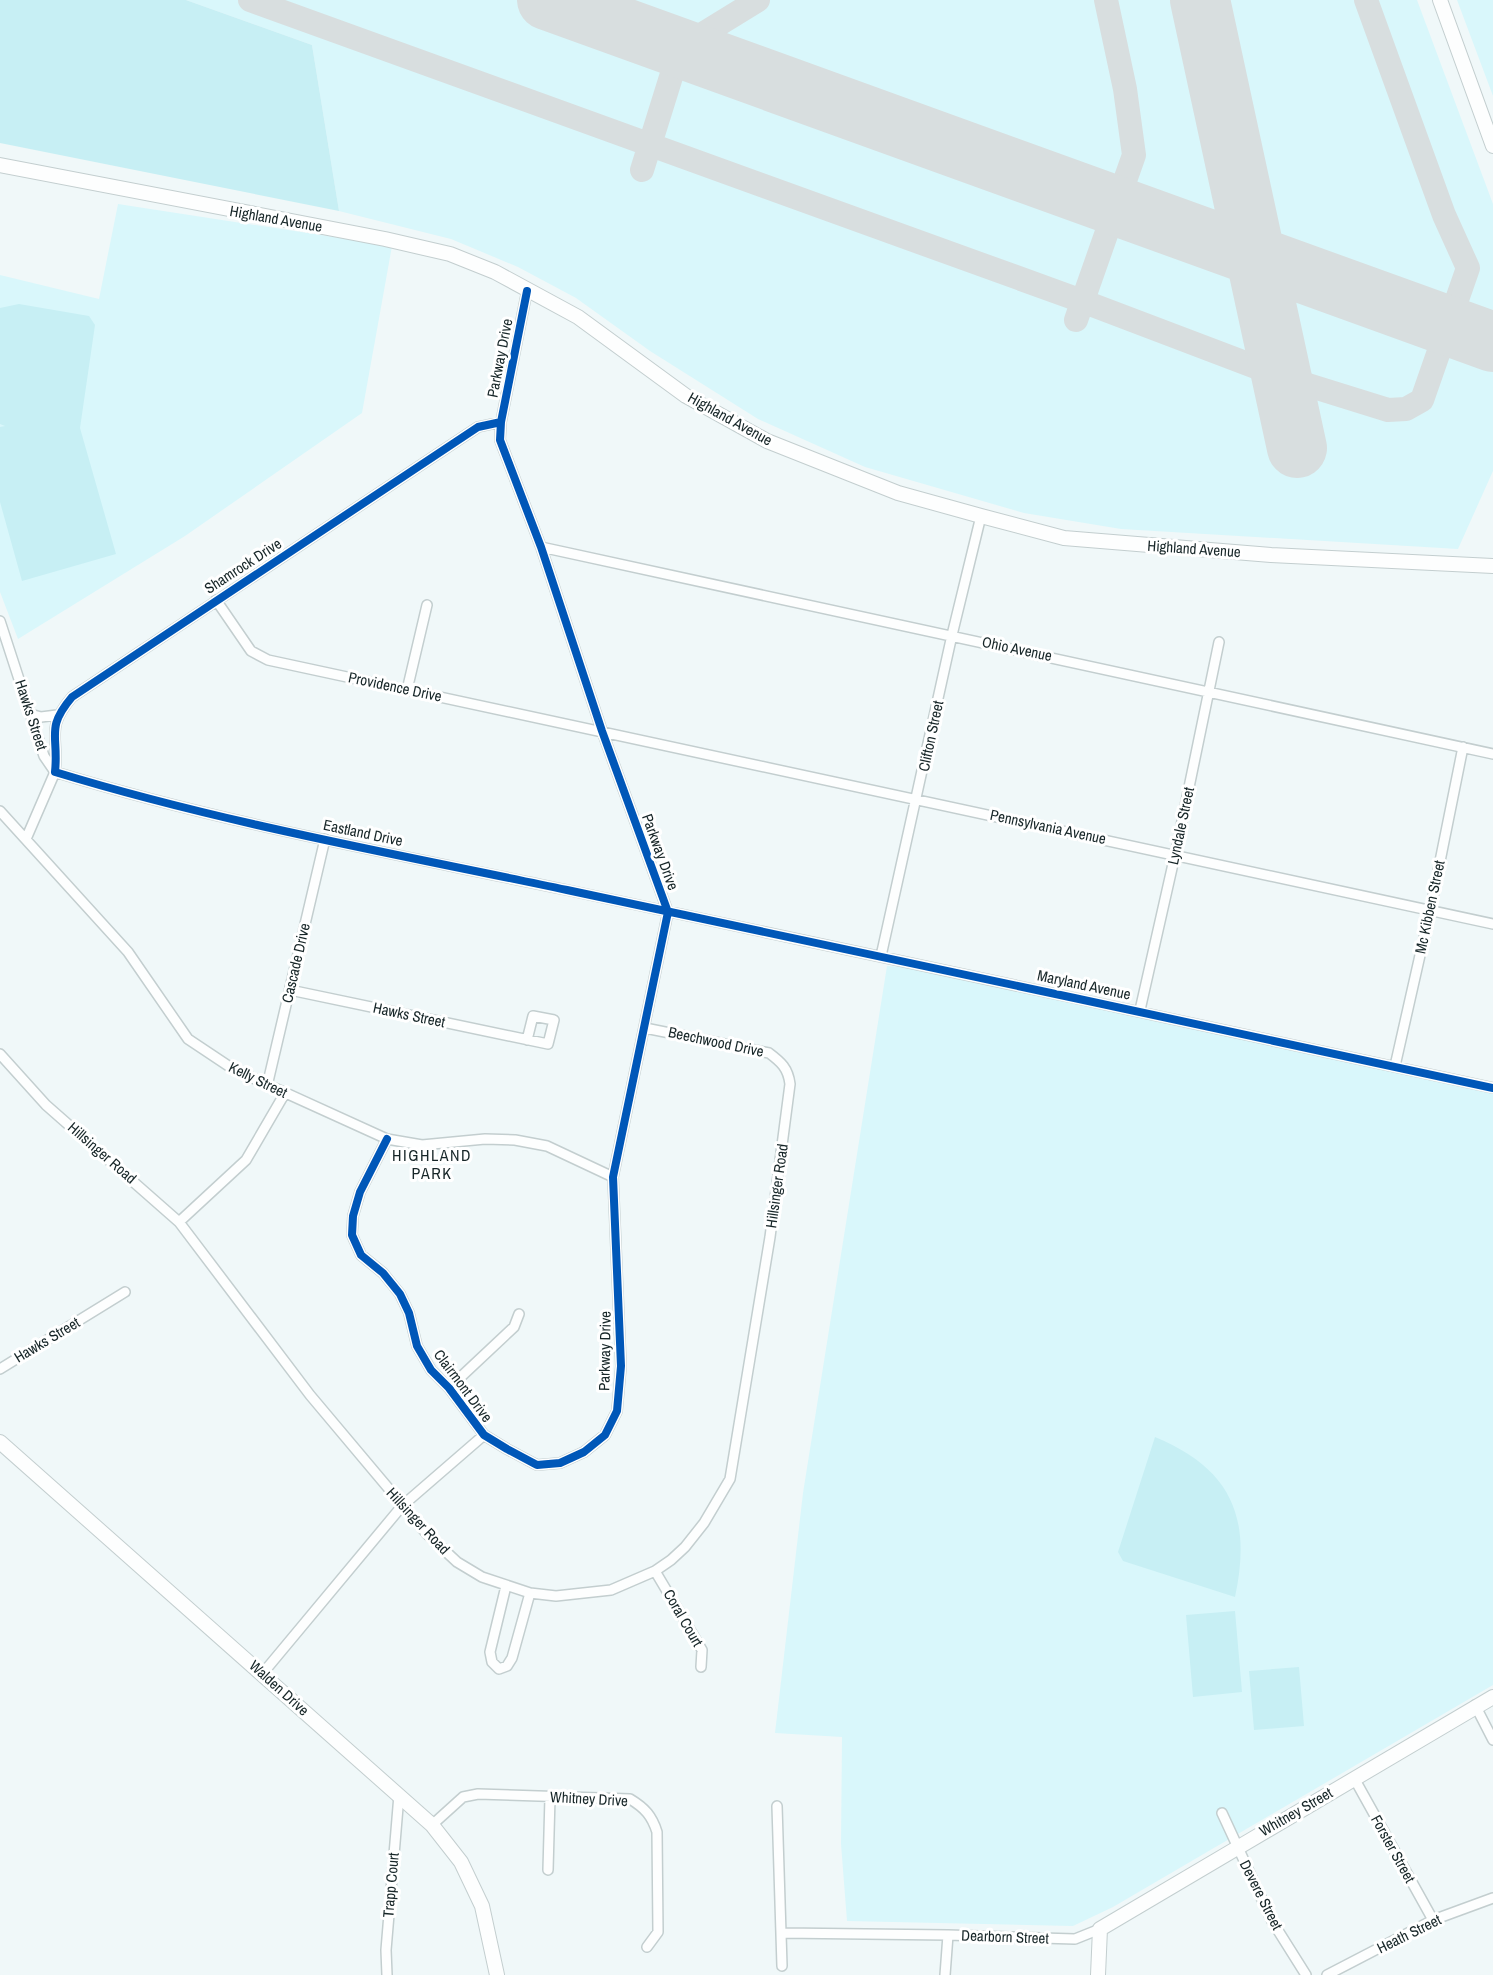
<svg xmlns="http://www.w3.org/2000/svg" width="1493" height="1975" font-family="'Archivo Narrow',sans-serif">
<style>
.built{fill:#d9f7fb}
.green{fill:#c7eff4}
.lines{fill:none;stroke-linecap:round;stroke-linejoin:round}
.taxiway{stroke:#d8dedf;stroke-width:24}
.runway{stroke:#d8dedf;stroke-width:60}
.street-casing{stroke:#c3cecf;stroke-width:12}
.secondary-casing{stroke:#c3cecf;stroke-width:16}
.street{stroke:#fdfefe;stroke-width:9}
.secondary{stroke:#fdfefe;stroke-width:14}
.cycleway-casing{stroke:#fff;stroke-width:11}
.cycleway{stroke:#0057b8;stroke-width:8}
.labels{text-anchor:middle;stroke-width:6;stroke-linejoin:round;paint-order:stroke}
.street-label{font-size:15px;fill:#172628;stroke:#fff}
.neighbourhood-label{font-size:16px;letter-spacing:1.5px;fill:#172628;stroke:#fff}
</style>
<rect width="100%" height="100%" fill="#f0f8f9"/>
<path class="built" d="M 186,0 L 1417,0 L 1493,204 L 1493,471 L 1458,549 L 1121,529 L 1024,513 L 865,467 L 758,419 L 650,351 L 576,298 L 518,267 L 451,239 L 339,211 L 312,45 Z
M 1457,0 L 1493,0 L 1493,96 Z
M 118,204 L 392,246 L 362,413 L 185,536 L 18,639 L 0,592 L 0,275 L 99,299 Z
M 887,966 L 905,967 L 1493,1093 L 1493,1685 L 1113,1907 L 1073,1926 L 847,1921 L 841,1844 L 842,1737 L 775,1733 L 803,1493 Z"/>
<path class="green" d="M 0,0 L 186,0 L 312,45 L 339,211 L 0,143 Z
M 19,304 L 89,316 L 95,325 L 80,428 L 116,554 L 22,581 L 0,502 L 0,427 L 5,426 L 0,424 L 0,308 Z
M 1155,1437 C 1232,1469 1252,1518 1235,1597 L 1123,1561 L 1118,1552 Z
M 1235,1611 L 1242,1692 L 1193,1697 L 1186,1615 Z
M 1299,1667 L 1304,1726 L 1254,1730 L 1249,1671 Z"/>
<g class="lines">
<path class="taxiway" d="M 250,0 L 1082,301 L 1282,377 L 1388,410 L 1406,409 L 1422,400 L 1468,268 L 1444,215 L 1366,0
M 642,170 L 680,48 L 758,0
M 1076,320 L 1134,155 L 1125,89 L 1106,0"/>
<path class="runway" d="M 547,0 L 1493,342
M 1200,0 L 1297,448"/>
<g class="street-casing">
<path id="street" d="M 501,422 L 478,427 L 72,697 C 45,729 59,735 55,772 C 222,823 396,854 567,890 C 875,957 1185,1020 1493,1088
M 541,547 L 1493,754
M 216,600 L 251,651 L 268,660 L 1493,924
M 0,621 L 44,756 L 55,772 L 26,839
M 407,690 L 427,605
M 30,714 L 41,717 L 57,715
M 0,811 L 128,952 L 188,1039 L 233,1069 L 387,1139 L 422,1145 L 485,1139 L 515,1140 L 547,1146 L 613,1177
M 881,956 L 952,635 L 981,516
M 290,990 L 548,1044 L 554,1020 L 533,1016 L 527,1040
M 1140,1010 L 1175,855 L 1219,642
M 0,1054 L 46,1105 L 179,1222 L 310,1395 L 426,1533 L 457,1562 L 482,1577 L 530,1593 L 556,1596 L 611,1590 L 655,1571 L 671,1560 L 685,1547 L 704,1523 L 730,1479 L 770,1237 L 790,1084 C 788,1068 781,1062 769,1053 L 645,1028
M 1395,1066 L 1430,911 L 1463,747
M 267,1086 L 325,839
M 387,1139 L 360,1192 L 353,1216 L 352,1235 L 361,1255 L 383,1273 L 400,1294 L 409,1313 L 417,1346 L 431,1370 L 449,1388 L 484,1435 L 507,1449 L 537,1465 L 560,1463 L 584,1452 L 605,1435 L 617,1411 L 621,1366 L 613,1177 L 668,912 L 602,731 L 541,547 L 500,440 L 501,422 L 527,291
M 179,1222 L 246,1160 L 285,1093
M 0,1369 L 125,1292
M 449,1388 L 514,1327 L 519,1314
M 655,1571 L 702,1650 L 701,1667
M 506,1586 L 490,1652 L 492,1662 L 499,1669 L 507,1666 L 512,1658 L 530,1593
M 263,1673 L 402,1506 L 484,1435
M 1475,1705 L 1493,1740
M 1354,1778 L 1433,1920
M 777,1806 L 782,1966
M 1222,1813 L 1272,1921 L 1306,1975
M 432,1825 L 463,1797 L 478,1794 L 630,1799 C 645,1808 652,1816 657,1832 L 658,1932 L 647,1947
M 548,1870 L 550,1797
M 782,1933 L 948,1935
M 387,1975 L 386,1950 L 399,1795
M 945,1975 L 948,1935 L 1075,1939 L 1100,1929
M 1327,1975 L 1433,1920 L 1493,1898"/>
</g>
<g class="secondary-casing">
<path id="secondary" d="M 1440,0 L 1493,146
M 0,165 L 385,239 L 450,254 L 495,272 L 578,317 L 686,396 L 767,441 L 898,493 L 981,516 L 1064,538 L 1271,555 L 1493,566
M 0,1442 L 432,1825 L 461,1862 L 482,1906 L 497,1975
M 1098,1975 L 1100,1929 L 1493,1697"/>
</g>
<use href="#street" class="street"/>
<use href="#secondary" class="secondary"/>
<g class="cycleway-casing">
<path id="cycleway" d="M 501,422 L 478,427 L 72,697 C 45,729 59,735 55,772 C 222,823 396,854 567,890 C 875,957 1185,1020 1493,1088
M 387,1139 L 360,1192 L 353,1216 L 352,1235 L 361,1255 L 383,1273 L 400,1294 L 409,1313 L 417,1346 L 431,1370 L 449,1388 L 484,1435 L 507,1449 L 537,1465 L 560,1463 L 584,1452 L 605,1435 L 617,1411 L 621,1366 L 613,1177 L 668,912 L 602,731 L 541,547 L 500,440 L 501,422 L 527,291"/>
</g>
<use href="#cycleway" class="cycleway"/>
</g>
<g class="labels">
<g class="street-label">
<text transform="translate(276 219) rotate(10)" y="5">Highland Avenue</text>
<text transform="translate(500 358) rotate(-79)" y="5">Parkway Drive</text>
<text transform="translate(730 419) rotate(29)" y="5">Highland Avenue</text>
<text transform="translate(1194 549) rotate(4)" y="5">Highland Avenue</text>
<text transform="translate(243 566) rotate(-33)" y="5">Shamrock Drive</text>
<text transform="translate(1017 649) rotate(12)" y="5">Ohio Avenue</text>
<text transform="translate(395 687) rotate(12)" y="5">Providence Drive</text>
<text transform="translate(31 715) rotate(72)" y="5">Hawks Street</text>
<text transform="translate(931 736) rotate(-78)" y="5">Clifton Street</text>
<text transform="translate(1181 826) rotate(-78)" y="5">Lyndale Street</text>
<text transform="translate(1048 827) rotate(12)" y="5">Pennsylvania Avenue</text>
<text transform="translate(363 833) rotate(12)" y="5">Eastland Drive</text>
<text transform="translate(660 852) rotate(70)" y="5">Parkway Drive</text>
<text transform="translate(1430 907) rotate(-78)" y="5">Mc Kibben Street</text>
<text transform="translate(296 963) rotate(-77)" y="5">Cascade Drive</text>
<text transform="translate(1084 985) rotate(12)" y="5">Maryland Avenue</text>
<text transform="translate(409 1015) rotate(12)" y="5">Hawks Street</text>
<text transform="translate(716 1042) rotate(12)" y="5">Beechwood Drive</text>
<text transform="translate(258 1080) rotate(26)" y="5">Kelly Street</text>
<text transform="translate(102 1153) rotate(41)" y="5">Hillsinger Road</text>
<text transform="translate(777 1186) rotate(-82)" y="5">Hillsinger Road</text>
<text transform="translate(47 1340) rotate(-31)" y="5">Hawks Street</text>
<text transform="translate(605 1351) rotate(-89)" y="5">Parkway Drive</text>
<text transform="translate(463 1386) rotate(53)" y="5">Clairmont Drive</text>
<text transform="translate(418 1521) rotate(47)" y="5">Hillsinger Road</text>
<text transform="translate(683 1618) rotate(60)" y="5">Coral Court</text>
<text transform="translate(279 1688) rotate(42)" y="5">Walden Drive</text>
<text transform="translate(589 1799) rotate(3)" y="5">Whitney Drive</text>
<text transform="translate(1296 1812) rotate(-30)" y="5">Whitney Street</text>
<text transform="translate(1393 1849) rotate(61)" y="5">Forster Street</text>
<text transform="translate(391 1885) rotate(-85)" y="5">Trapp Court</text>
<text transform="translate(1261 1895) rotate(63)" y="5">Devere Street</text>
<text transform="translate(1409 1934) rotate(-26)" y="5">Heath Street</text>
<text transform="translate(1005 1937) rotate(2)" y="5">Dearborn Street</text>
</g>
<g class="neighbourhood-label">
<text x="432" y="1161">HIGHLAND<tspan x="432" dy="18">PARK</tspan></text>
</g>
</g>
</svg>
